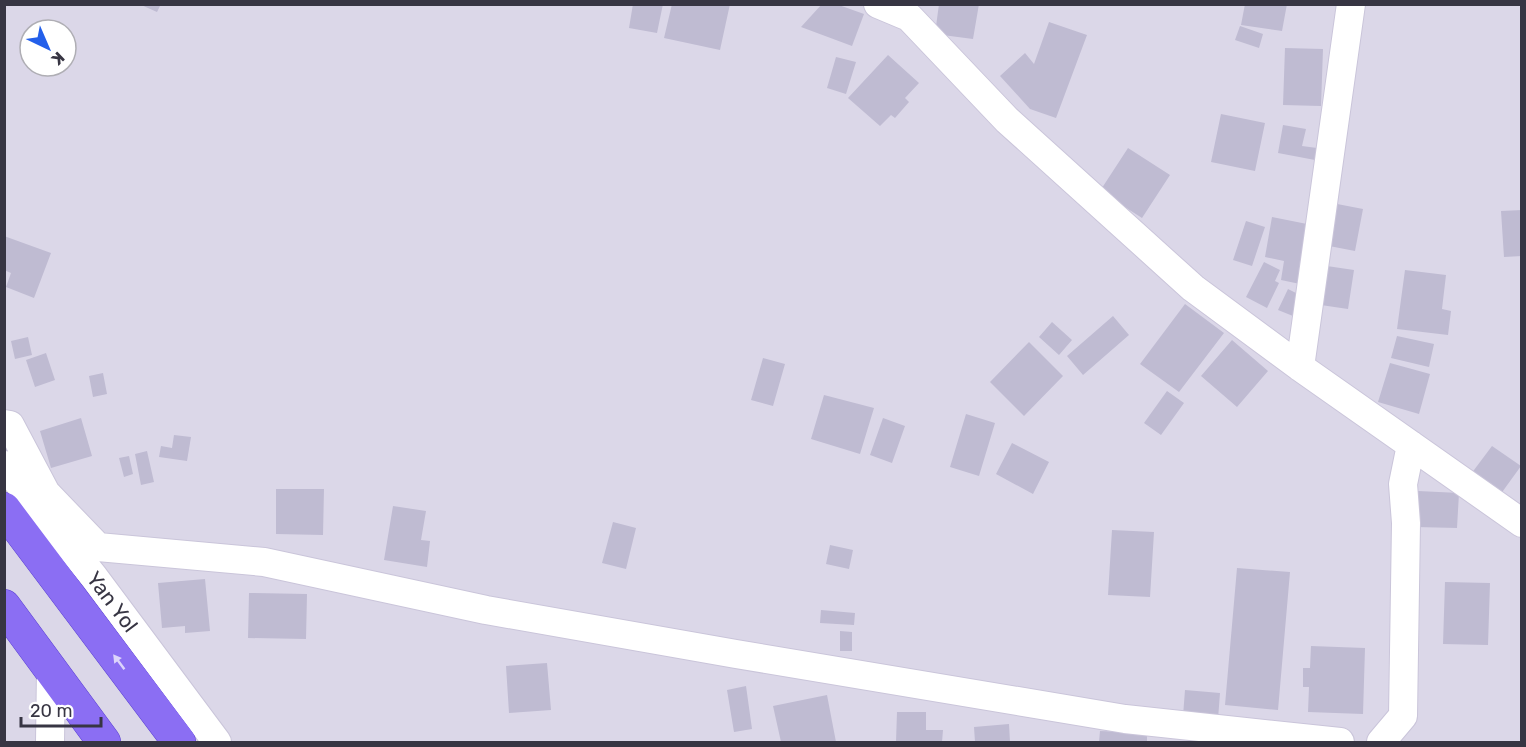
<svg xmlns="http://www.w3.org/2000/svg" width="1526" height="747" font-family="Rubik,sans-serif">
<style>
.residential{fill:#dbd7e8;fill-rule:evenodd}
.building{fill:#bfbbd2}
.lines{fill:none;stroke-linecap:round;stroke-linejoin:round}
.minor-casing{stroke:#cac5da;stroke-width:30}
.highway-casing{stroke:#593fd1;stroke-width:34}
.minor{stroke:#fff;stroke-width:28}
.highway{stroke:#8b6ef3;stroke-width:33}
.oneway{fill:#dcd4fb}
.labels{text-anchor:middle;stroke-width:4.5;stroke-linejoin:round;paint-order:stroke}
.street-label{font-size:21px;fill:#373543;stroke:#fff}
</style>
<rect width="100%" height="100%" fill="#e8e5f1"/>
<path class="residential" d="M 5,5 L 1521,5 L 1521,742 L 5,742 ZM 30,30 L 66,30 L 66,66 L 30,66 Z"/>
<path class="building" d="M 139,4 L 161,4 L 157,12 Z
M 633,4 L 663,4 L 657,33 L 629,28 Z
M 672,4 L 730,4 L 720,50 L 664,38 Z
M 822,4 L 836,4 L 864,14 L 852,46 L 801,27 Z
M 939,4 L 979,4 L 973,39 L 935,34 Z
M 1245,4 L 1287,4 L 1282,31 L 1241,25 Z
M 1049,22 L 1087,35 L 1056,118 L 1030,109 L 1000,76 L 1025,53 L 1034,64 Z
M 1240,26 L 1263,34 L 1259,48 L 1235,40 Z
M 1285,48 L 1323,49 L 1321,106 L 1283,105 Z
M 888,55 L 919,83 L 905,98 L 909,102 L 895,118 L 891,115 L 880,126 L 848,98 Z
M 836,57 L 856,62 L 846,94 L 827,88 Z
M 1221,114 L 1265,123 L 1255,171 L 1211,162 Z
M 1283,125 L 1306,129 L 1302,146 L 1317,148 L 1315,160 L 1278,153 Z
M 1128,148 L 1170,175 L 1142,218 L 1100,191 Z
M 1332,203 L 1363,209 L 1355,251 L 1324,245 Z
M 1522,210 L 1522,256 L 1504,257 L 1501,211 Z
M 1272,217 L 1312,225 L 1300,284 L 1281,280 L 1284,261 L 1265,257 Z
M 1246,221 L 1265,227 L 1252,266 L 1233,260 Z
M 4,236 L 51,253 L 34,298 L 6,287 L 11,273 L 4,270 Z
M 1264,262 L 1280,270 L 1275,281 L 1279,283 L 1267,308 L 1246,297 Z
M 1320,265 L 1354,270 L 1348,309 L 1314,304 Z
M 1405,270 L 1446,275 L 1442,309 L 1451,311 L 1448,335 L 1397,329 Z
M 1288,289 L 1302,296 L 1293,316 L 1278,310 Z
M 1185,304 L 1224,333 L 1179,392 L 1140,364 Z
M 1113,316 L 1129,335 L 1083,375 L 1067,356 Z
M 1052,322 L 1072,340 L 1059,355 L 1039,337 Z
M 1397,336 L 1434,344 L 1429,367 L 1391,358 Z
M 28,337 L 32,355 L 15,359 L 11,341 Z
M 1232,340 L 1268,371 L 1237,407 L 1201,376 Z
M 1029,342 L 1063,376 L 1024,416 L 990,382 Z
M 46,353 L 55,380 L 35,387 L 26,360 Z
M 763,358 L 785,364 L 773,406 L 751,400 Z
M 1390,363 L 1430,374 L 1419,414 L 1378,402 Z
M 103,373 L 107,394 L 93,397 L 89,376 Z
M 1167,391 L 1184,403 L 1161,435 L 1144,423 Z
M 824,395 L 874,408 L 860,454 L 811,439 Z
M 966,414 L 995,423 L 979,476 L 950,467 Z
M 81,418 L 92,456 L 51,468 L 40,431 Z
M 883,418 L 905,426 L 892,463 L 870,455 Z
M 174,435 L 191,437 L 187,461 L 159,457 L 161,446 L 172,448 Z
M 1012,443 L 1049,462 L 1033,494 L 996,474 Z
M 1492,446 L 1521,466 L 1500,495 L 1471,474 Z
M 147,451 L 154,482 L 141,485 L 135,454 Z
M 129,456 L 133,474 L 124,477 L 119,458 Z
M 276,489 L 324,489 L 323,535 L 276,534 Z
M 1418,491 L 1459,493 L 1457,528 L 1416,527 Z
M 393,506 L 426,511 L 421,540 L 430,541 L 427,567 L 384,560 Z
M 613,522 L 636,528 L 626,569 L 602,563 Z
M 1112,530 L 1154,532 L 1150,597 L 1108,595 Z
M 830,545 L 853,550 L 849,569 L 826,564 Z
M 1237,568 L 1290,572 L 1278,710 L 1225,705 Z
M 205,579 L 210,631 L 185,633 L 185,626 L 162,628 L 158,583 Z
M 1445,582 L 1490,583 L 1488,645 L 1443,644 Z
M 249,593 L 307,594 L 306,639 L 248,638 Z
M 821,610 L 855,613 L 854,625 L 820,623 Z
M 840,631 L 852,632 L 852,651 L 840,651 Z
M 1311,646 L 1365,648 L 1363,714 L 1308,712 L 1309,687 L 1303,687 L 1303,668 L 1310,668 Z
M 547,663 L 551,710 L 509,713 L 506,666 Z
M 746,686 L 752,729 L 734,732 L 727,690 Z
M 1185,690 L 1220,693 L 1218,719 L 1183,716 Z
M 827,695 L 836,742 L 781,742 L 773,706 Z
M 897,712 L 926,712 L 926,730 L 943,730 L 942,742 L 896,742 Z
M 1009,724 L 1010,742 L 975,742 L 974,727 Z
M 1100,731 L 1147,733 L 1147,742 L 1099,742 Z"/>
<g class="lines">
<g class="minor-casing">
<path id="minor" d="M 878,4 L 909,17 L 1007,120 L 1193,288 L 1300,367 L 1522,523
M 1300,367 L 1351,4
M 4,424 L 10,425 L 46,493 L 98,547 L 264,562 L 486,610 L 736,654 L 1125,719 L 1340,742
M 4,465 L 94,577 L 217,742
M 50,742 L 51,670
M 1381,742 L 1403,716 L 1406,523 L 1403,484 L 1411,445"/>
</g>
<g class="highway-casing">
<path id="highway" d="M 4,509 L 179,742
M 4,606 L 104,742"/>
</g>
<use href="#minor" class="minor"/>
<use href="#highway" class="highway"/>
</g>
<defs><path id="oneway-solid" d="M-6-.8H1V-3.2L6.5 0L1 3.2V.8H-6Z" transform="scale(1.5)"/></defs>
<use class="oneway" href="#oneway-solid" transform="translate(119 662) rotate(-127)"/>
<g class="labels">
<g class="street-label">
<text transform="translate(112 602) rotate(53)" y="7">Yan Yol</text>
</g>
</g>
<rect width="1526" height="747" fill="none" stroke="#373543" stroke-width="12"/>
<g transform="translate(48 48) rotate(136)"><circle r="28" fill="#ffffff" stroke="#afaeb4" stroke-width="1.5"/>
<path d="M0-4.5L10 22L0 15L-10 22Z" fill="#235fea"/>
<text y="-9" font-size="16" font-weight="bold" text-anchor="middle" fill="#373543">K</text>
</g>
<path d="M21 717v9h80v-9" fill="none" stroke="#373543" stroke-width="3"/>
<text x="30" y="717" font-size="18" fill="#373543" stroke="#ffffff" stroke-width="4.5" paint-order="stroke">20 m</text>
</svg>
